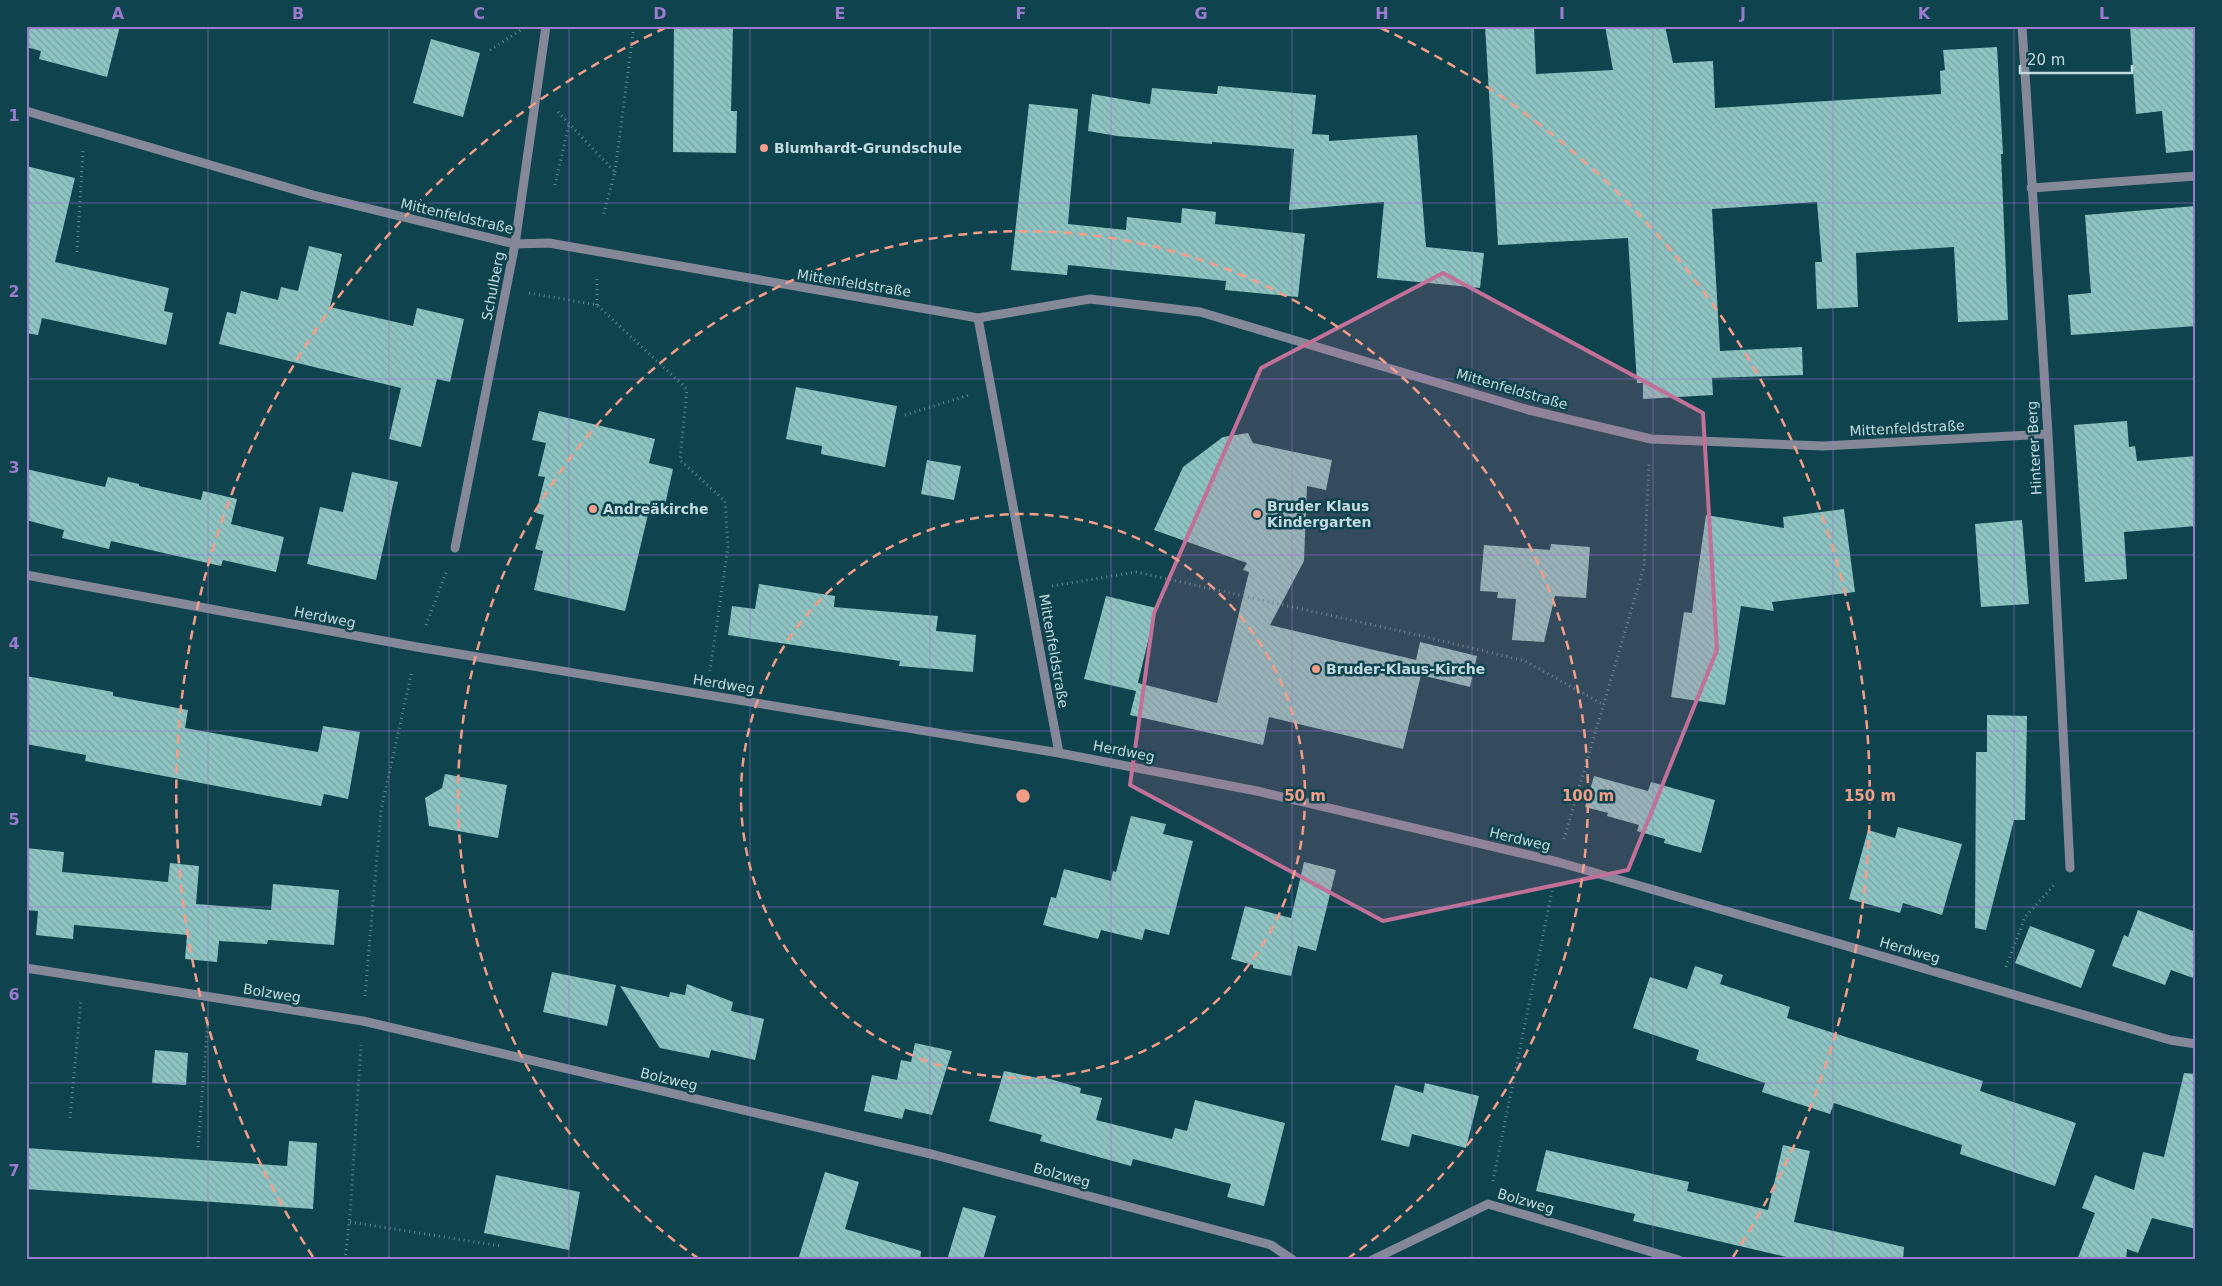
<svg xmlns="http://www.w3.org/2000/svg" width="2222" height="1286" font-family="'DejaVu Sans',sans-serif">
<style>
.building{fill:url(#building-back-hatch)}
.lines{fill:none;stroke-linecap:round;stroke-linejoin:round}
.path{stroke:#638a93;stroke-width:3;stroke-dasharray:1 4;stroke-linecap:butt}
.minor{stroke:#848899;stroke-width:9}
.marked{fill:#c27097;fill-opacity:0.2;stroke:#c27097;stroke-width:4;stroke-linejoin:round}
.grid{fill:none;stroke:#9b7bce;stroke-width:1;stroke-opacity:0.55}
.ring{fill:none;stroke:#f49e89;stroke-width:2.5;stroke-dasharray:9 6}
.poi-dot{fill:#f49e89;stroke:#0f434e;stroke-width:2}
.labels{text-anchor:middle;stroke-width:5;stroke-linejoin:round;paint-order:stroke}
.poi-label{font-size:14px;font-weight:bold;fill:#c2dbe1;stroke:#0f434e;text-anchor:start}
.street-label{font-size:14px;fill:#c2dbe1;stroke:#0f434e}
.centre{fill:#f49e89;stroke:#0f434e;stroke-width:2.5}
.ring-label{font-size:15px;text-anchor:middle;font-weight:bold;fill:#f49e89;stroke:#0f434e;stroke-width:5;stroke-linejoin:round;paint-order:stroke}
.neatline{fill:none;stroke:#9b7bce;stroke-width:2}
.grid-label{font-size:16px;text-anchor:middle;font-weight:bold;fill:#9b7bce}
</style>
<defs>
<pattern id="building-back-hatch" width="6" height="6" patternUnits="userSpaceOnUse" patternTransform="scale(1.25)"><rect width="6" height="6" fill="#8ec4c3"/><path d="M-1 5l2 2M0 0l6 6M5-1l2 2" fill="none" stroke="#79a4a3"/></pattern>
</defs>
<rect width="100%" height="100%" fill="#0f434e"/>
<path class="building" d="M 26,26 L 120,26 L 107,77 L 39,59 L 41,51 L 26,47 Z
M 674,26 L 733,26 L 731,111 L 737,111 L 736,153 L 673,152 Z
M 1485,26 L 1534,26 L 1536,74 L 1613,70 L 1605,26 L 1665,26 L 1673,63 L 1713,61 L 1715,108 L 1941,94 L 1940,71 L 1945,70 L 1943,50 L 1997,47 L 2003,154 L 2001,154 L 2008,320 L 1958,322 L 1954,247 L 1856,253 L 1858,307 L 1817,309 L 1815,262 L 1822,262 L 1817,202 L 1712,209 L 1720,351 L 1802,347 L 1803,375 L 1712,378 L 1713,395 L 1643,399 L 1643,383 L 1637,383 L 1628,238 L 1498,245 Z
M 2130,26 L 2196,26 L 2196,150 L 2166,153 L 2162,111 L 2136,114 Z
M 431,39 L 480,53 L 463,117 L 413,103 Z
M 1218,86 L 1316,95 L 1312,134 L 1329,135 L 1329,141 L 1417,135 L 1426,247 L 1484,253 L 1480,288 L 1377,278 L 1384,202 L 1289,210 L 1294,149 L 1212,142 L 1212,144 L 1117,136 L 1088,131 L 1092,94 L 1150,104 L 1152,88 L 1217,94 Z
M 1029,104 L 1078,109 L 1068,224 L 1126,230 L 1127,217 L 1181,223 L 1182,208 L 1216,212 L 1215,224 L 1305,234 L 1298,297 L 1225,290 L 1226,281 L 1068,265 L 1067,275 L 1011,270 Z
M 26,166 L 75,178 L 55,262 L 169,288 L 164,311 L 173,313 L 166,345 L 42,318 L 38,335 L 26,333 Z
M 2196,206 L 2196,326 L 2071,335 L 2068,295 L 2091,293 L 2085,215 Z
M 309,246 L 342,254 L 330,307 L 413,326 L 417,308 L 464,319 L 450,382 L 437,379 L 421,447 L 389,439 L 401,388 L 219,344 L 227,312 L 236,314 L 241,291 L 278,300 L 281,287 L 298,291 Z
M 796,387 L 897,406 L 885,467 L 821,454 L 822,446 L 786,439 Z
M 539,411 L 655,439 L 649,463 L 673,469 L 665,505 L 651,502 L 625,611 L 534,590 L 543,551 L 535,549 L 544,515 L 536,513 L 545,477 L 538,476 L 546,443 L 532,440 Z
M 2127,421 L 2129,447 L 2135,446 L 2137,461 L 2196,456 L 2196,526 L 2124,532 L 2127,579 L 2085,582 L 2074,425 Z
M 1248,433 L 1253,443 L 1332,460 L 1326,490 L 1307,486 L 1304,561 L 1270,625 L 1416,660 L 1420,642 L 1477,656 L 1470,687 L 1421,675 L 1403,749 L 1269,717 L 1263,745 L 1130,715 L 1138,683 L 1217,703 L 1249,572 L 1243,570 L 1247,563 L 1154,530 L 1183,467 L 1223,437 Z
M 927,460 L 961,466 L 954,500 L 921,494 Z
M 26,469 L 105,487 L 108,477 L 139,484 L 139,486 L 201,500 L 203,491 L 237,499 L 231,524 L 284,537 L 276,572 L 223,560 L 221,566 L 111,541 L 109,549 L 62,538 L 64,530 L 26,520 Z
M 352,472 L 398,482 L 376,580 L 307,564 L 320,507 L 343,512 Z
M 1844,509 L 1855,592 L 1772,602 L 1774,611 L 1741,606 L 1725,705 L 1671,697 L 1684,612 L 1692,613 L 1706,515 L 1784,528 L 1783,517 Z
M 2022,520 L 2029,604 L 1981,607 L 1975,524 Z
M 1551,544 L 1590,547 L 1586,598 L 1555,596 L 1544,642 L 1512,640 L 1516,599 L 1497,598 L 1498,592 L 1480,591 L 1484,545 L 1550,550 Z
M 759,584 L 835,596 L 834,607 L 938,616 L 936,631 L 976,635 L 973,672 L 899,666 L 900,661 L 728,635 L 732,606 L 755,609 Z
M 1106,596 L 1156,608 L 1136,691 L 1084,679 Z
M 26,676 L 113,692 L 113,696 L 188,710 L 185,728 L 318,752 L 323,726 L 360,732 L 348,799 L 324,794 L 321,806 L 85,761 L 86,755 L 26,744 Z
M 1987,715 L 2027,716 L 2025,820 L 2014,820 L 1986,930 L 1975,928 L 1976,752 L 1987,752 Z
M 445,774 L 507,785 L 498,838 L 429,826 L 425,798 L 442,788 Z
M 1594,776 L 1648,791 L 1651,782 L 1715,800 L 1701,853 L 1664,843 L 1665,839 L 1637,831 L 1639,825 L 1607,816 L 1608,813 L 1585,807 Z
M 1131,816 L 1166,824 L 1163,834 L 1193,841 L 1169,935 L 1145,929 L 1142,940 L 1101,930 L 1098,939 L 1043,925 L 1051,897 L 1056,898 L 1064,869 L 1111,881 L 1113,871 L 1116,872 Z
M 1898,827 L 1962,844 L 1942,915 L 1903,903 L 1900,913 L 1849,899 L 1868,830 L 1895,838 Z
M 26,848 L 64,852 L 62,872 L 168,882 L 170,863 L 199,866 L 196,904 L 271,910 L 273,884 L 339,890 L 334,945 L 268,940 L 267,944 L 219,941 L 217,962 L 185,959 L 187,935 L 74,925 L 73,939 L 36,935 L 38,911 L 26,910 Z
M 1304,862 L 1336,870 L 1316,951 L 1298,946 L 1291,976 L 1253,968 L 1253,965 L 1231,959 L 1245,906 L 1291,918 Z
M 2138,910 L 2196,932 L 2196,979 L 2171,970 L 2165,985 L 2112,966 L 2124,935 L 2128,937 Z
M 2030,926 L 2095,950 L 2081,988 L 2015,963 Z
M 1695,966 L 1723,975 L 1720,984 L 1790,1007 L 1787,1018 L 1983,1081 L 1980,1091 L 2076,1123 L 2055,1186 L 1960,1154 L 1962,1145 L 1834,1103 L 1830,1114 L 1762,1092 L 1765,1083 L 1696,1060 L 1699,1050 L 1633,1028 L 1650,977 L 1687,989 Z
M 552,972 L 616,985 L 607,1026 L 543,1012 Z
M 687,984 L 733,1002 L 731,1011 L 764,1019 L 755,1060 L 711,1050 L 709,1058 L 660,1048 L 620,986 L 669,997 L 670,992 L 685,995 Z
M 915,1043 L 952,1051 L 932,1115 L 905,1109 L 902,1119 L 864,1111 L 872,1075 L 897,1080 L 901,1060 L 911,1062 Z
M 155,1050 L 188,1053 L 186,1085 L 152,1083 Z
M 1004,1071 L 1043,1079 L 1043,1077 L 1081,1088 L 1080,1093 L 1102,1098 L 1096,1120 L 1172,1139 L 1175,1128 L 1187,1131 L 1195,1100 L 1285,1123 L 1264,1206 L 1227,1197 L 1231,1184 L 1133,1159 L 1131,1166 L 1040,1141 L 1042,1135 L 989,1121 Z
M 2184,1073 L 2196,1074 L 2196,1229 L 2152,1218 L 2138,1253 L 2127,1249 L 2126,1260 L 2077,1260 L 2095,1213 L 2082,1208 L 2095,1175 L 2134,1190 L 2143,1152 L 2164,1157 Z
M 1425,1083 L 1479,1096 L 1466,1148 L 1412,1134 L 1409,1147 L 1381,1140 L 1395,1085 L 1423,1093 Z
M 289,1141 L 317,1143 L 313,1209 L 26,1189 L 26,1148 L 287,1166 Z
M 1783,1145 L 1810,1151 L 1794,1222 L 1904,1247 L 1903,1260 L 1799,1260 L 1633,1221 L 1635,1214 L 1536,1191 L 1546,1150 L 1689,1182 L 1687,1191 L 1768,1210 Z
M 825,1172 L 859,1182 L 845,1229 L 921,1251 L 920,1260 L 798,1260 Z
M 496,1175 L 580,1192 L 569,1250 L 484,1233 Z
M 963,1207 L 996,1216 L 983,1260 L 947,1260 Z"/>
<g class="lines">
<path class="path" d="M 490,50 L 521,30
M 558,112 L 615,172 L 603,216
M 615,172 L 634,26
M 555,185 L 569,124
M 77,252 L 83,151
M 529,293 L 597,305 L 687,389 L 680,460 L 725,501 L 728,547 L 710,671
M 597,305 L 597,275
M 905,415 L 969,395
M 1052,586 L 1136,572 L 1418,635 L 1525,661 L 1604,705
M 426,625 L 447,570
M 1564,839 L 1644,567 L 1649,462
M 2006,967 L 2025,917 L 2054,885
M 365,996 L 381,810 L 412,671
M 70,1118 L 81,1000
M 198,1147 L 208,1020
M 1493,1181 L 1553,886
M 350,1222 L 501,1246
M 345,1260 L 350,1215 L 361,1045"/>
<path class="minor" d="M 2022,26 L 2048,434 L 2070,868
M 26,111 L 313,195 L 515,244 L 549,243 L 978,318 L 1059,753
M 2031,188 L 2196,176
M 978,318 L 1090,299 L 1200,312 L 1529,410 L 1651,439 L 1823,446 L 2048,434
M 455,548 L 515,244 L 546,26
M 26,575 L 417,647 L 1059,753 L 1257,791 L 1558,862 L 2170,1040 L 2196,1044
M 26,968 L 363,1021 L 935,1155 L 1271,1245 L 1293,1260
M 1372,1260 L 1488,1204 L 1679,1260"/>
</g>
<path class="marked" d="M 1443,273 L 1703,413 L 1717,650 L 1628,870 L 1383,921 L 1130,785 L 1154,613 L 1261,368 Z"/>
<path class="grid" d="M 208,26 L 208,1260M 389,26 L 389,1260M 569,26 L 569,1260M 750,26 L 750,1260M 930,26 L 930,1260M 1111,26 L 1111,1260M 1292,26 L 1292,1260M 1472,26 L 1472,1260M 1653,26 L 1653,1260M 1833,26 L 1833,1260M 2014,26 L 2014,1260M 26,203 L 2196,203M 26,379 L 2196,379M 26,555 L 2196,555M 26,731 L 2196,731M 26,907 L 2196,907M 26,1083 L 2196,1083"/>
<g class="ring">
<circle cx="1023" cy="796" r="282"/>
<path d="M699 1259A565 565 0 1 1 1347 1259"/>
<path d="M313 1257A847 847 0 0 1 665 28M1381 28A847 847 0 0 1 1733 1257"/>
</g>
<g class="poi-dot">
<circle cx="764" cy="148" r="5"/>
<circle cx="593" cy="509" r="5"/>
<circle cx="1257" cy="514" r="5"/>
<circle cx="1316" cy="669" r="5"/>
</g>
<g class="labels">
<g class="poi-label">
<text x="774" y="153">Blumhardt-Grundschule</text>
<text x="1267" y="511">Bruder Klaus<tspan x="1267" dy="16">Kindergarten</tspan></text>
<text x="603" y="514">Andreäkirche</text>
<text x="1326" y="674">Bruder-Klaus-Kirche</text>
</g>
<g class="street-label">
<text transform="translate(457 216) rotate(13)" y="5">Mittenfeldstraße</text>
<text transform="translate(854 283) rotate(9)" y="5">Mittenfeldstraße</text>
<text transform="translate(493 286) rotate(-79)" y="5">Schulberg</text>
<text transform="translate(1512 389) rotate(16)" y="5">Mittenfeldstraße</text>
<text transform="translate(1907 428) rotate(-3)" y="5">Mittenfeldstraße</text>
<text transform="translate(2034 448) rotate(-93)" y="5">Hinterer Berg</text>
<text transform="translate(325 617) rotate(11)" y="5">Herdweg</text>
<text transform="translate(1054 651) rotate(80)" y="5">Mittenfeldstraße</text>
<text transform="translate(724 684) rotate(9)" y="5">Herdweg</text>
<text transform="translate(1124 751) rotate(11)" y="5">Herdweg</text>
<text transform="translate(1520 839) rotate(13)" y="5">Herdweg</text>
<text transform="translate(1910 950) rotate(16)" y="5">Herdweg</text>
<text transform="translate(272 993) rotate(9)" y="5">Bolzweg</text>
<text transform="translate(669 1079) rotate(13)" y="5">Bolzweg</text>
<text transform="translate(1062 1175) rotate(15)" y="5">Bolzweg</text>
<text transform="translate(1526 1201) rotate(16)" y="5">Bolzweg</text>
</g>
</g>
<circle cx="1023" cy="796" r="8" class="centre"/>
<g class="ring-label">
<text x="1305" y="801">50 m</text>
<text x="1588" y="801">100 m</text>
<text x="1870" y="801">150 m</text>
</g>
<rect width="2222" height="1286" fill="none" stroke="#0f434e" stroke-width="55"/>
<path d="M2020 65v8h112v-8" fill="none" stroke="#c2dbe1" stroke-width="2.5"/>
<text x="2027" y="65" font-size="15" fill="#c2dbe1" stroke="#0f434e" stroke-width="4" paint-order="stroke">20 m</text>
<rect x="28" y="28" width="2166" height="1230" class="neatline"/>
<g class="grid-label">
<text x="118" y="19">A</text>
<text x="298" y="19">B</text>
<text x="479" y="19">C</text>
<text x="660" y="19">D</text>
<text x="840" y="19">E</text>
<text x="1021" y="19">F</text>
<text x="1201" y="19">G</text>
<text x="1382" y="19">H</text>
<text x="1562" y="19">I</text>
<text x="1743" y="19">J</text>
<text x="1924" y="19">K</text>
<text x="2104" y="19">L</text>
<text x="14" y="121">1</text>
<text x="14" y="297">2</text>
<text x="14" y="473">3</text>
<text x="14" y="649">4</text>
<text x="14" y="825">5</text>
<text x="14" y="1000">6</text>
<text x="14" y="1176">7</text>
</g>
</svg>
